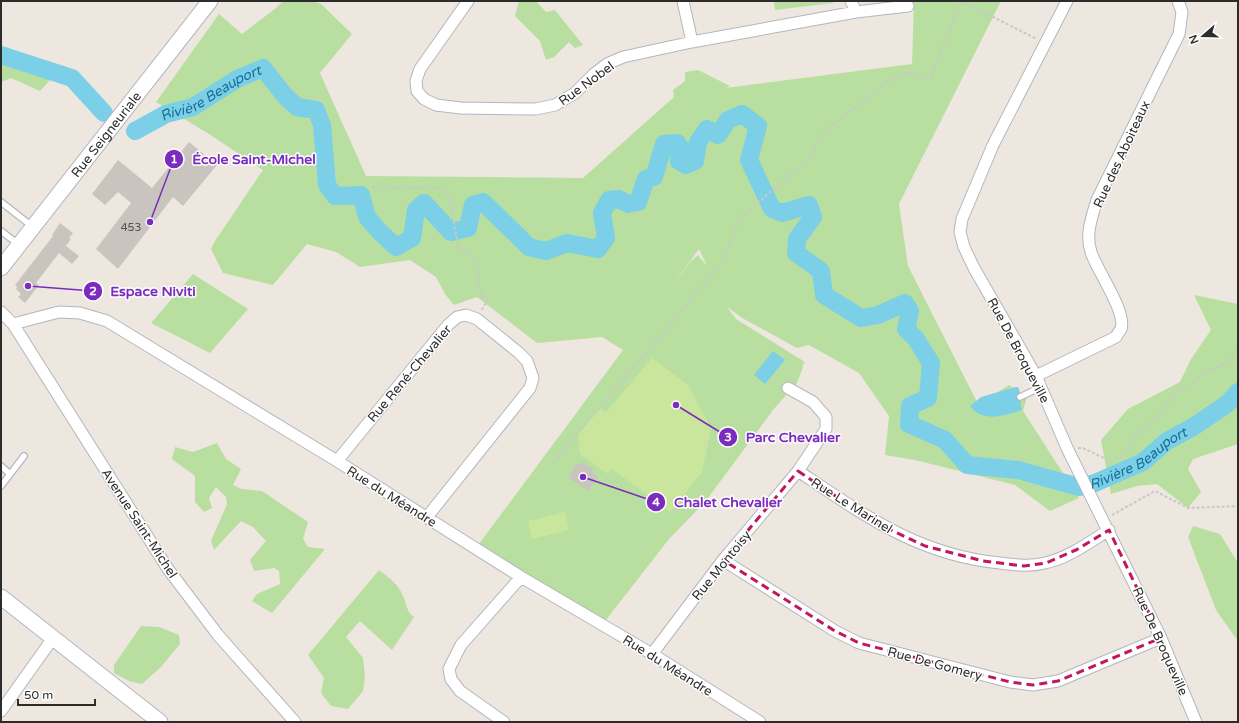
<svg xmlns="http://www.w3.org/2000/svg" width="1239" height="723" font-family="'Varela Round',sans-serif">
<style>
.green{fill:#b8dfa0;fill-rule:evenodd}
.pitch{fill:#cae69d}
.water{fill:#7bcfe7}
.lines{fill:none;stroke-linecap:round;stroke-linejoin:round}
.river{stroke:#7bcfe7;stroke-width:18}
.building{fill:#c9c5be}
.lane-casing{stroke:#b3b6bf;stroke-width:8}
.street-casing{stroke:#b3b6bf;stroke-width:13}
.secondary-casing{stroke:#b3b6bf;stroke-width:17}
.path{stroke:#c8c8c8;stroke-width:2;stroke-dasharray:3 2;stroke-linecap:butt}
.lane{stroke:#fff;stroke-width:5.5}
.street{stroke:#fff;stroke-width:11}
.secondary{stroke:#fff;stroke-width:15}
.marked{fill:none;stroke:#c2185b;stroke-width:3;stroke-dasharray:8 5;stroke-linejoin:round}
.labels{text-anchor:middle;stroke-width:3;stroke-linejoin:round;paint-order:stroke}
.number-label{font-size:11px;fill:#535250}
.street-label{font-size:13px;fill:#2c2c2c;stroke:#fff}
.water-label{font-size:14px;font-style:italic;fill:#176f96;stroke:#fff}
.leader{fill:none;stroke:#7b2cbf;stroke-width:1.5}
.callout-dot{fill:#7b2cbf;stroke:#fff;stroke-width:1.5}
.mark-label{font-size:12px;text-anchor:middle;font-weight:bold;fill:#fff}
.callout-label{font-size:14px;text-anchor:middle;font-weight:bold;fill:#7b2cbf;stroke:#fff;stroke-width:3;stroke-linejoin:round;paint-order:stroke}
</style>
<rect width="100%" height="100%" fill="#ede7e0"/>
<path class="green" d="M 283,1 L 313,1 L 321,4 L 352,34 L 320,73 L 366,176 L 583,178 L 674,97 L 673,90 L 685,81 L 685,72 L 698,70 L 730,86 L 726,88 L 912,64 L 914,1 L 1001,1 L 899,204 L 908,266 L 978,404 L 1009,385 L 1027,397 L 1023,411 L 1079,498 L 1050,511 L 1015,485 L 915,460 L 885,455 L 889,416 L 859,373 L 809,345 L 797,348 L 744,319 L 727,307 L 736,319 L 805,362 L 802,366 L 803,367 L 797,383 L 773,410 L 705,502 L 669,539 L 602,625 L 476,548 L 623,350 L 602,337 L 537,343 L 477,297 L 454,305 L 445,294 L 436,277 L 410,260 L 360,267 L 336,252 L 307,244 L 273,285 L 223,273 L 211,249 L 215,241 L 263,170 L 209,134 L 156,102 L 219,14 L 242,34 L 276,8 ZM 699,249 L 707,266 L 698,255 L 691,261 L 669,290 Z
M 519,1 L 536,1 L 546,12 L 555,10 L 583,45 L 575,48 L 569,42 L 554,57 L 546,60 L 540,41 L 515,16 Z
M 774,1 L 833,1 L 833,3 L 775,10 Z
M 1,48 L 53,66 L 52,78 L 40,91 L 11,78 L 1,82 Z
M 193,274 L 248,309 L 210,353 L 151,323 Z
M 1194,295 L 1238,304 L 1238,444 L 1193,459 L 1188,469 L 1201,492 L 1188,508 L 1157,484 L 1137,486 L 1111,494 L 1101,440 L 1128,409 L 1180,382 L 1191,359 L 1211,330 Z
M 217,443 L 226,459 L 241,469 L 233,485 L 242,489 L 262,491 L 308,522 L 303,539 L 308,547 L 325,549 L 272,613 L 252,601 L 257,594 L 280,584 L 279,571 L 274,568 L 254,571 L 250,560 L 266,541 L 253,527 L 241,521 L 214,550 L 211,541 L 227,504 L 226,497 L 216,487 L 209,498 L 212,508 L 204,512 L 195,502 L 195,476 L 172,459 L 175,447 L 193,452 Z
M 1193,526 L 1220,534 L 1238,563 L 1238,641 L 1216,610 L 1188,537 Z
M 379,570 C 390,578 399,585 404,598 C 407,606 407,612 414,617 L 392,650 L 360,621 L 346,637 L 363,658 L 365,676 L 363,691 L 348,709 L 331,706 L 321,693 L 324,678 L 308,655 Z
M 141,626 L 159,627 L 179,635 L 180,644 L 161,667 L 142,684 L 129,681 L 114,673 L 114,665 Z"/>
<path class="pitch" d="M 652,358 L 688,385 L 711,428 L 702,472 L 670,512 L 612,469 L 608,474 L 580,454 L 578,434 L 600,408 L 606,412 Z
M 565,512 L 569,530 L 532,539 L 528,521 Z"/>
<path class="water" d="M 773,351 L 785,360 L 765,384 L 754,375 Z
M 1016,387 L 1018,387 C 1022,394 1019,402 1022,410 C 1003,416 983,423 970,406 L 981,397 Z"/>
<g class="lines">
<g class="river">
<path d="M 1,55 L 72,78 L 104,113"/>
<path id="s1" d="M 135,131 L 166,114 L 193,107 L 237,79 L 263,68 L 285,96 L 297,107 L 316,110 L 322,125 L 327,185 L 335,196 L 361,195 L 367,217 L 379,231 L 396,247 L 412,238 L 416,210 L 424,203 L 451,232 L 468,228 L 473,205 L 483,202 L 529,247 L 546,251 L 567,243 L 598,249 L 606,238 L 602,213 L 609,200 L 619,199 L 628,204 L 638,202 L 646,179 L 654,177 L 664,144 L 677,143 L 680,147 L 679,161 L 686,165 L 695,161 L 698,142 L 707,129 L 718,135 L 728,120 L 742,114 L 758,126 L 749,160 L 772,209 L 782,213 L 809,205 L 813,217 L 797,239 L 796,253 L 821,271 L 824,295 L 861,318 L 878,315 L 905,303 L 910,311 L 906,329 L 916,339 L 931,363 L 928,398 L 910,406 L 909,424 L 945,440 L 967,465 L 1018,470 L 1079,487 L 1095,483 L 1143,462 L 1167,441 L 1193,427 L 1227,404 L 1238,392"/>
</g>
</g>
<path class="building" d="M 189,142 L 217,165 L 183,206 L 173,197 L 118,269 L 96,249 L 131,203 L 118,192 L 105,205 L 92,194 L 118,160 L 152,188 Z
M 60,223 L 73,233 L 69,238 L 71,239 L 66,246 L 79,256 L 72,264 L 59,253 L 36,283 L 39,285 L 25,303 L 18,297 L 21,294 L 16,289 L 17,287 L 15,285 L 53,236 L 52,235 Z
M 581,462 L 593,469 L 591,472 L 598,476 L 589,491 L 568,478 L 576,464 L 579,465 Z"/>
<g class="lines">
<g class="lane-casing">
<path id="lane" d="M 1,202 L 33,227
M 1,231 L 18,244
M 1020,397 L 1041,387
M 1,466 L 10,474
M 1,486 L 24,456"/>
</g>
<g class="street-casing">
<path id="street" d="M 468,1 L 420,69 L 416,81 L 417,91 L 424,99 L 436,105 L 461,108 L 536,109 L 555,105 L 575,93 L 594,74 L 607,64 L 623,57 L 692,42 L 856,12 L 908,6
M 683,1 L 692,42
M 851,1 L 856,12
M 1067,1 L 993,145 L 962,219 L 960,232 L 964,247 L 974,268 L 1036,376 L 1067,448 L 1161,638 L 1196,722
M 1,312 L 13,324 L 168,569 L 218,635 L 295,722
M 13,324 L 59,312 L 80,313 L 107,321 L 337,461 L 521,577 L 652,654 L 760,722
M 1036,376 L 1116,337 C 1117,334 1120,331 1121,329 C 1127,312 1096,269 1091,252 C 1085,235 1092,216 1097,200 L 1179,34 L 1182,12 L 1178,1
M 337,461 L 448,325 L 457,317 L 466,315 L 477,319 L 518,352 L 527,361 L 533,378 L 530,388 L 427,517
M 798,471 C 864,515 918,555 1000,563 C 1015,565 1030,567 1045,563 C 1068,558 1090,542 1109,530
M 723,560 L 835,631 L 859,643 L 1010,682 L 1033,685 L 1058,681 L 1161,638
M 652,654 L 723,560 L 798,471 L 826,429 L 826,417 L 813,402 L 788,388
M 1,711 L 53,638
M 504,722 L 460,691 L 451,679 L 449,669 L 461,645 L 521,577"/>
</g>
<g class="secondary-casing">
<g id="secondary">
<path id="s2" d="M 1,268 L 210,1"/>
<path d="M 1,597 L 160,722"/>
</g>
</g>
<path class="path" d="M 961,1 L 1037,39
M 372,187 L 436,188 L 443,191 L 449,197 L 459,250 C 464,252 470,255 473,259 C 484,271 470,285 488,300 L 481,311
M 1078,448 L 1083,448 L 1108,460 L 1121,457 L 1136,435 L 1155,419 L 1180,388 L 1192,385 L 1204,373 L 1227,363 L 1238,348
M 552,464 L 722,263 L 728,251 L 739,219 L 811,157 L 819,141 L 827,130 L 891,79 L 908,72 L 930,79 L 961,1
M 1112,515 L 1155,491 L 1188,508 L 1238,506"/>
<use href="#lane" class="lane"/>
<use href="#street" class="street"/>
<use href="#secondary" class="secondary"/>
</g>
<path class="marked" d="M 798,471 L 876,523 L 925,546 L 983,561 L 1024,566 L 1046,563 L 1076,550 L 1109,530 L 1161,638 L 1058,681 L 1033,685 L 1010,682 L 859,643 L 835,631 L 723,560 Z"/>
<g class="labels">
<g class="number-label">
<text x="131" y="231">453</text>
</g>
<g class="street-label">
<text transform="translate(586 83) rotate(-36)" y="5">Rue Nobel</text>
<text dy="5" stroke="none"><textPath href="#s2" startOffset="170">Rue Seigneuriale</textPath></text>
<text transform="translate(1121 154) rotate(-65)" y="5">Rue des Aboiteaux</text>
<text transform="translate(1019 350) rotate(62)" y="5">Rue De Broqueville</text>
<text transform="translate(409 373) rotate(-50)" y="5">Rue René-Chevalier</text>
<text transform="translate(392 496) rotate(32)" y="5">Rue du Méandre</text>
<text transform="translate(852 505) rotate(32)" y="5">Rue Le Marinel</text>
<text transform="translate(140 523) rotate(57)" y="5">Avenue Saint-Michel</text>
<text transform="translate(721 565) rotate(-51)" y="5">Rue Montoisy</text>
<text transform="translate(1161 641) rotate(66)" y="5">Rue De Broqueville</text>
<text transform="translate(935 663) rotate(15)" y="5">Rue De Gomery</text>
<text transform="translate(668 665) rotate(32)" y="5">Rue du Méandre</text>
</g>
<g class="water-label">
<text dy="5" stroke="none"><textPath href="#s1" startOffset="85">Rivière Beauport</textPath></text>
<text dy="5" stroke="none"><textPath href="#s1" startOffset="1706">Rivière Beauport</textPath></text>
</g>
</g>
<path class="leader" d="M150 222L174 159M28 286L93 291M676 405L728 437M583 477L656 502"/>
<g class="callout-dot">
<circle cx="150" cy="222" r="4"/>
<circle cx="28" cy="286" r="4"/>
<circle cx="676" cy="405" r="4"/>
<circle cx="583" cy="477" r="4"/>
<circle cx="174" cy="159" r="10"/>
<circle cx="93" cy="291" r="10"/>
<circle cx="728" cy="437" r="10"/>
<circle cx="656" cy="502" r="10"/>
</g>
<g class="mark-label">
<text x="174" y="163">1</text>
<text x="93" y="295">2</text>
<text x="728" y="441">3</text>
<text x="656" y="506">4</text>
</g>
<g class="callout-label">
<text x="254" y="164">École Saint-Michel</text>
<text x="153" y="296">Espace Niviti</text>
<text x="793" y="442">Parc Chevalier</text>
<text x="728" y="507">Chalet Chevalier</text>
</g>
<rect width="1239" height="723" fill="none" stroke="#2c2c2c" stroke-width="4"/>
<g transform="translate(1203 36) rotate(250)" stroke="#ffffff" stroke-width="3" paint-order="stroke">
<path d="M0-3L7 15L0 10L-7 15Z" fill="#2c2c2c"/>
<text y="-6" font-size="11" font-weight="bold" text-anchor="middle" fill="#2c2c2c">N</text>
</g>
<path d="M18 699v6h77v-6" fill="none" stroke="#2c2c2c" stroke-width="2"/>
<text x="24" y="699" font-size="12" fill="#2c2c2c" stroke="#ffffff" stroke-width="3" paint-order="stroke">50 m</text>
</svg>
